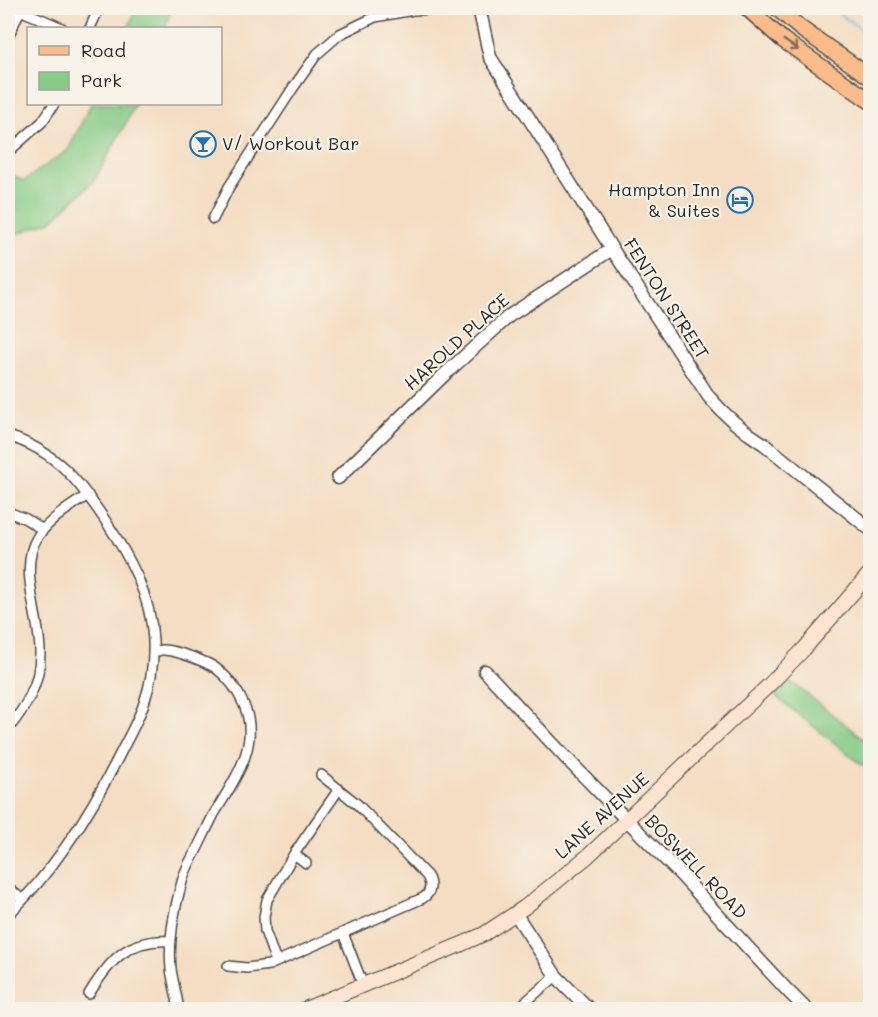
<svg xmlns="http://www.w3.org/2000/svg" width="878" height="1017" font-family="Mali,sans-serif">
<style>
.green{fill:#86cb86;stroke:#587b58;stroke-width:1.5}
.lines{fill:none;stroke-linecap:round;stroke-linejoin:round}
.stream{stroke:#66b9e2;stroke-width:2}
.minor-casing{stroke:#494642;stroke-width:12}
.tertiary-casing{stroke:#494642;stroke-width:15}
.secondary-casing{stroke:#494642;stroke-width:16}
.primary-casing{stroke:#494642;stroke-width:18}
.minor{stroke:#fff;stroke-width:9}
.tertiary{stroke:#fff;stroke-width:12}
.secondary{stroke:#fde4d0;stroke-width:14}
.primary{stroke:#f9bc8a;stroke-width:15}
.oneway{stroke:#886c56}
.labels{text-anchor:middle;stroke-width:4.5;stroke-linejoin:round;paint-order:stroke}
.poi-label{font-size:18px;fill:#2b2b2b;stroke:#f7f3e8;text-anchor:start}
.street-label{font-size:18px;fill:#2b2b2b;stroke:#f7f3e8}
</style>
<rect width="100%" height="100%" fill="#f7f3e8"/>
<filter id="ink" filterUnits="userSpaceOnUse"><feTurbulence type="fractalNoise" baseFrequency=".0167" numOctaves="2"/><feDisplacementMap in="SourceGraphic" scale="12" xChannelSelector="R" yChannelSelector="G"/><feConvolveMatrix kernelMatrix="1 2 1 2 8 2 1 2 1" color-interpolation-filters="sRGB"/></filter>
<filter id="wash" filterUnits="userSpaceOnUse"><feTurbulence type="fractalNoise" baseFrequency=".008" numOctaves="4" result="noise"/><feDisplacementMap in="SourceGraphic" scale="24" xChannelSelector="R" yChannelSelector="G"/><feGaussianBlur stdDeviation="1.35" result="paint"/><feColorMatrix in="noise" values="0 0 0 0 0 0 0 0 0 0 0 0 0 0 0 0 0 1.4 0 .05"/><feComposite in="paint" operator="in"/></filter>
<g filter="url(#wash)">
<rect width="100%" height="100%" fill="#f4ddc2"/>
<path class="green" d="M 137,8 L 172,8 L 165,28 L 128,28 Z
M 91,104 L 135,104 L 128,119 L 94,181 L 51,221 L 8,237 L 8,174 L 24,181 L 68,150 Z
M 790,681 L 870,744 L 870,771 L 775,696 Z"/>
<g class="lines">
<path class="stream" d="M 832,8 L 870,36"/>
</g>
</g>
<g filter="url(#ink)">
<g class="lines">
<g class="minor-casing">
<path id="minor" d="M 20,10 L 62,28
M 90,28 L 99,8
M 8,37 L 21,8
M 8,152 L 42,122 L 54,104
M 213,219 L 229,187 L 293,88 L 317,54 L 340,34 L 375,17 L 413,10 L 459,8
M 8,436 C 56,451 78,480 105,520 C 129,556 151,595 153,640 C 154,661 151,683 144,703 C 139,718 131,733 123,748 C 93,809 57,868 8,915
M 8,512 L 26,519 L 43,530
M 153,653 C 156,652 159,650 162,650 C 173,649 208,662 217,669 C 230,679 238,691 244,705 C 261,745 234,781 214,814 C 208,826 202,839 196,851 C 191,859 187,867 184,875 C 175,905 168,938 171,969 C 173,983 177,996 179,1010
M 8,729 C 26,707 40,684 40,654 C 41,618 17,568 38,536 C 50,519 71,506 88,495
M 294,854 L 306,863
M 8,888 L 23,900
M 343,933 L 363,985
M 276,962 L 265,931 L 264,917 L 267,900 L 294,854 L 339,789
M 228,966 L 247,968 L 269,965 L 423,898 C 431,893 432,885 427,876 L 357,804 L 321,775
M 89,994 C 110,960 128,938 171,941
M 516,1010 L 556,976"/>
</g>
<g class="tertiary-casing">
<path id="tertiary" d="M 479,8 L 490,57 L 612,249 L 709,397 C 725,416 743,431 764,444 L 870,529
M 338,478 L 444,375 L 509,316 L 612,249
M 485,671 L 566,758 L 681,875 L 787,990 L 807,1010
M 515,913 L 556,976 L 590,1010"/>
</g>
<g class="secondary-casing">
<path id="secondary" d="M 303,1010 L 462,944 L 484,934 L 525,907 L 588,856 L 770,684 L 804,649 L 870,573"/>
</g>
<g class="primary-casing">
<path id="primary" d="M 747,8 L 783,40 L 870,101
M 777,8 L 800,28 L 870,77"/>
</g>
<use href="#minor" class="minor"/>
<use href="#tertiary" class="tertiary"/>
<use href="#secondary" class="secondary"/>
<use href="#primary" class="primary"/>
</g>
<defs><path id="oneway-shaft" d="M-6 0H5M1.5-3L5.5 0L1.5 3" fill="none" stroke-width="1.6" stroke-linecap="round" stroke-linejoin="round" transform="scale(1.5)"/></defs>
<use class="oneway" href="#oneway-shaft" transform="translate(791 45) rotate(35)"/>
</g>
<defs>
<g id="bar-ring" transform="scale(1.35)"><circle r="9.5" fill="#f7f3e8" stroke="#1f6fb2" stroke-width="1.5"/><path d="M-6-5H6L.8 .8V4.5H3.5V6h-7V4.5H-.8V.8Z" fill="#1f6fb2"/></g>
<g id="hotel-ring" transform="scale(1.35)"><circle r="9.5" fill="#f7f3e8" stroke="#1f6fb2" stroke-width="1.5"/><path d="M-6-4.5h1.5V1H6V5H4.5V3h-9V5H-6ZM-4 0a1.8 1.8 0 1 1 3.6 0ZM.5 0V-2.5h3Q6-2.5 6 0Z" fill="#1f6fb2"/></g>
</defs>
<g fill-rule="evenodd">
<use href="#bar-ring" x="203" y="144"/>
<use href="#hotel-ring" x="740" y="200"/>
</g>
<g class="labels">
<g class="poi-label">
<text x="222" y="150">V/ Workout Bar</text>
<text x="720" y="196" text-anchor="end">Hampton Inn<tspan x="720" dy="21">&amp; Suites</tspan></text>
</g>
<g class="street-label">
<text transform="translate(666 299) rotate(57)" y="6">FENTON STREET</text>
<text transform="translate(457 342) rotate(-42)" y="6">HAROLD PLACE</text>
<text transform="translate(602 816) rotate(-42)" y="6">LANE AVENUE</text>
<text transform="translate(696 867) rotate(46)" y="6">BOSWELL ROAD</text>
</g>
</g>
<rect width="878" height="1017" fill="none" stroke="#f7f3e8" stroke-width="30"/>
<rect x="27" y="27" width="195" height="78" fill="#f7f3e8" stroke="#a5a39c" stroke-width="1.5"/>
<rect x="39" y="46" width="30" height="9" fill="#f9bc8a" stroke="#a5a39c" stroke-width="1.5"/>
<text x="81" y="57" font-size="18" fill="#2b2b2b">Road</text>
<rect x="39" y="72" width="30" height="18" fill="#86cb86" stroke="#a5a39c" stroke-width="1.5"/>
<text x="81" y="87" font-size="18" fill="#2b2b2b">Park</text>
</svg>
